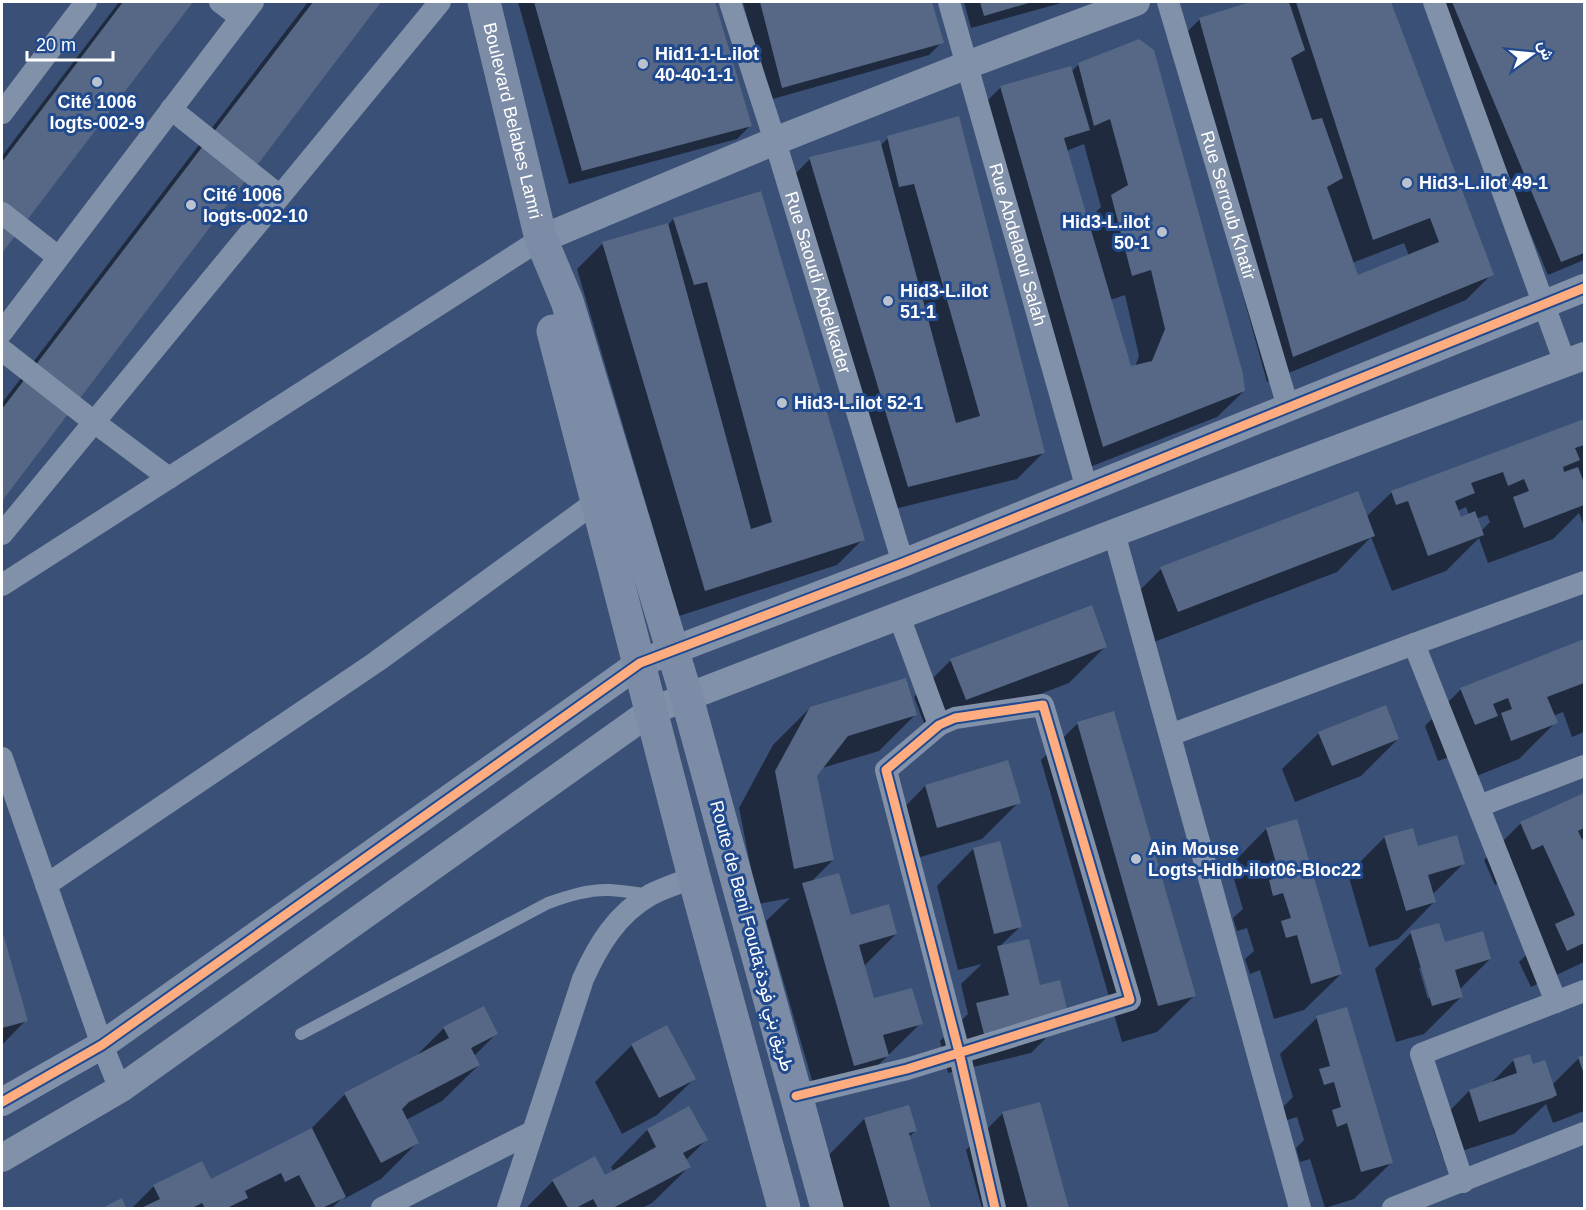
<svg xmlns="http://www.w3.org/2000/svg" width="1586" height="1210" font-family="Arial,Vazirmatn,sans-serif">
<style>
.shadow{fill:#0007;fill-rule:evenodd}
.building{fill:#566885}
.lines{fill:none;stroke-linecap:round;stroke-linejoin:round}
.service{stroke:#8191a9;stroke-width:12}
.minor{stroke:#8191a9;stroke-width:22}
.tertiary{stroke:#8191a9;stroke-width:28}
.secondary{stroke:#7d8ca6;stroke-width:33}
.cycleway-casing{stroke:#214a8e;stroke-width:13}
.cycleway{stroke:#ffac80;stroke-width:9}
.poi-dot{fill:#bac2cf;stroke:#214a8e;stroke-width:2}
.labels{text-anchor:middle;stroke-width:6;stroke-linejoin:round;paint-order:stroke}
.poi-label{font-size:18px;font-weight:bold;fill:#fff;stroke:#214a8e;text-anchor:start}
.street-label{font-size:18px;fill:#fff;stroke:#214a8e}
</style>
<rect width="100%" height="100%" fill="#3a5076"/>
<path class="shadow" d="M 119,2 L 191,2 L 2,250 L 2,156 Z
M 308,2 L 379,2 L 2,498 L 2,403 Z
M 518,2 L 713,2 L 751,125 L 737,139 L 569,184 Z
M 743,2 L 931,2 L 942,42 L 929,55 L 769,100 Z
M 964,2 L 1065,2 L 971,28 Z
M 1254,2 L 1390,2 L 1492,274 L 1466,300 L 1267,382 L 1174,45 L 1200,19 ZM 1404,243 L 1409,256 L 1357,277 L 1352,263 Z
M 1433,2 L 1584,2 L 1584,260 L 1548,275 Z
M 1139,41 L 1244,391 L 1217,417 L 1077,472 L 975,113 L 1001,87 L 1071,72 L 1078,65 ZM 1084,144 L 1101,207 L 1087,221 L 1066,151 ZM 1125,295 L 1139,356 L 1135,367 L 1130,368 L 1110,300 Z
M 958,118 L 1043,453 L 1017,479 L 882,512 L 784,185 L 810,159 L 880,146 L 888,138 Z
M 673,219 L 863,539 L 837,565 L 679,616 L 577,269 L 603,243 L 668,225 Z
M 1584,420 L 1584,526 L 1579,513 L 1553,539 L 1488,563 L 1479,538 L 1446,571 L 1392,591 L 1371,537 L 1337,572 L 1141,647 L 1125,605 L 1161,569 L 1366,517 L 1392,492 ZM 1466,507 L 1469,515 L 1460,519 L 1457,511 ZM 1487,515 L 1490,522 L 1481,531 L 1476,519 Z
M 1584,641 L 1584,732 L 1572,737 L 1563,712 L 1553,716 L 1556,722 L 1519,759 L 1474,777 L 1460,753 L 1438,761 L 1425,726 L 1461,689 Z
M 1106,646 L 1069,683 L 929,736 L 914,697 L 951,660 Z
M 810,708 L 915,715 L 879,751 L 822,768 L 816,776 L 833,860 L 810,883 L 850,917 L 896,934 L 864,966 L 873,1000 L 921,1023 L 851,1092 L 818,1101 L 766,921 L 790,898 L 758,904 L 739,808 L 773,745 Z
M 1078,723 L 1194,996 L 1157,1032 L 1122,1042 L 1041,760 Z
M 1319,733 L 1398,739 L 1361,776 L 1295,802 L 1282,769 Z
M 1007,762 L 1019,802 L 982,839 L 900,863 L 889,823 L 925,786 Z
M 1584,795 L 1584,837 L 1581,840 L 1584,848 L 1584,962 L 1531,987 L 1519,962 L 1536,945 L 1506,880 L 1495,885 L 1484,860 L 1521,823 Z
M 1266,829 L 1341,974 L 1304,1010 L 1274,1019 L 1260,970 L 1250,974 L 1245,959 L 1254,951 L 1247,928 L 1237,931 L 1233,918 L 1243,909 L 1230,866 Z
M 1385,837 L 1463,864 L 1432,895 L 1434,902 L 1398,939 L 1369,947 L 1348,874 Z
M 973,849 L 1020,927 L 999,947 L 1068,1016 L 1031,1053 L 948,1073 L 940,1041 L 968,1014 L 961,984 L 982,964 L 958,970 L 937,886 Z
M 1411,933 L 1490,959 L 1459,990 L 1461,997 L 1424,1034 L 1396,1042 L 1375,969 ZM 1422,967 L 1431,996 L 1428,999 L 1419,968 Z
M 2,934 L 26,1020 L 2,1045 Z
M 1317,1018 L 1391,1163 L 1354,1199 L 1325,1208 L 1310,1159 L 1300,1162 L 1296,1148 L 1304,1140 L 1297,1117 L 1287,1120 L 1283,1107 L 1293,1097 L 1280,1054 Z
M 667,1027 L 694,1079 L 657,1115 L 622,1134 L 595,1082 L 632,1045 Z
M 444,1028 L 496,1034 L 474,1056 L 479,1065 L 442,1101 L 406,1120 L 417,1143 L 381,1179 L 344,1199 L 343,1197 L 332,1208 L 132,1208 L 154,1186 L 210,1181 L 309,1131 L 345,1094 L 414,1058 Z
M 1529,1056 L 1532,1066 L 1552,1085 L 1579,1058 L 1584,1056 L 1584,1111 L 1553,1123 L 1546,1104 L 1514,1134 L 1443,1157 L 1433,1128 L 1469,1091 L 1490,1084 L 1513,1061 Z
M 1039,1103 L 1067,1208 L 982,1208 L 966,1150 L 1003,1113 Z
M 689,1108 L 706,1140 L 685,1161 L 689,1167 L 652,1203 L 642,1208 L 526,1208 L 553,1181 L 605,1177 L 614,1172 L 611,1167 L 647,1130 Z
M 864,1119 L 915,1131 L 909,1137 L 929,1208 L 843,1208 L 828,1156 Z"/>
<path class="building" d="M 123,2 L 193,2 L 2,253 L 2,162 Z
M 313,2 L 381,2 L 2,501 L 2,409 Z
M 534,2 L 715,2 L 752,126 L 582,171 Z
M 760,2 L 932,2 L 944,43 L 782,88 Z
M 980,2 L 1032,2 L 984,16 Z
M 1250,2 L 1289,2 L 1305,50 L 1291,58 L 1312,120 L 1322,118 L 1343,178 L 1327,187 L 1358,275 L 1439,242 L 1430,218 L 1373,240 L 1296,2 L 1391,2 L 1494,275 L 1293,357 L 1199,18 Z
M 1452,2 L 1584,2 L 1584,253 L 1561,262 Z
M 1139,39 L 1154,50 L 1243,374 L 1245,391 L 1103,447 L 1000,86 L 1071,66 L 1090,130 L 1064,138 L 1131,366 L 1152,361 L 1165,329 L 1151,270 L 1132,276 L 1111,195 L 1128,185 L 1110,119 L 1094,126 L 1078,63 Z
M 959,116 L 1045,453 L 908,487 L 809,157 L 880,140 L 956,423 L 980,416 L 914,184 L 899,187 L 887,136 Z
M 761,191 L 865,540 L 705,591 L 602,242 L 668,223 L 751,529 L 772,522 L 707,282 L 694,285 L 673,218 Z
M 1584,419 L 1584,445 L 1575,448 L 1580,460 L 1563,467 L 1564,472 L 1578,467 L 1584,483 L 1584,505 L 1524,528 L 1513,497 L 1529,491 L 1524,479 L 1508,486 L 1503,472 L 1471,483 L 1475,493 L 1455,501 L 1461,517 L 1475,511 L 1484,535 L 1428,556 L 1408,501 L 1396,505 L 1391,491 Z
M 1358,491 L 1375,536 L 1178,612 L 1160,567 Z
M 1092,605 L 1107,647 L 966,700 L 950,659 Z
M 1584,639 L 1584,683 L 1547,697 L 1558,723 L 1511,741 L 1501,713 L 1512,709 L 1508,698 L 1493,704 L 1498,716 L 1475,725 L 1460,688 Z
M 906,678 L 917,715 L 848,736 L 817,776 L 834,860 L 794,869 L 775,771 L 810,707 Z
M 1386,705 L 1399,739 L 1332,766 L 1318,732 Z
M 1114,711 L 1196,996 L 1158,1006 L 1077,722 Z
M 1008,760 L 1021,803 L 937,828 L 925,785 Z
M 1584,793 L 1584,828 L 1578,831 L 1584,844 L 1584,943 L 1567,951 L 1555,924 L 1575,915 L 1543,845 L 1532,850 L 1520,822 Z
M 1297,819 L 1342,974 L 1311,984 L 1297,935 L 1286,938 L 1281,921 L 1291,918 L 1283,893 L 1273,896 L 1269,880 L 1280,877 L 1266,828 Z
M 1413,828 L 1418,846 L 1457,835 L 1465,864 L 1428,875 L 1436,902 L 1406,911 L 1384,836 Z
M 1000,841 L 1022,927 L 994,934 L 973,848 Z
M 839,873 L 851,915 L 889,904 L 897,934 L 859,945 L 874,998 L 912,988 L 923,1024 L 883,1035 L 889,1056 L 854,1066 L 802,883 Z
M 1439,923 L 1445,942 L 1483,931 L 1491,959 L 1455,970 L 1463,997 L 1432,1006 L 1410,931 Z
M 2,930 L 28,1021 L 2,1028 Z
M 1029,939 L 1040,985 L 1060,980 L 1069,1017 L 985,1038 L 976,1003 L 1009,995 L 997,946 Z
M 484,1006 L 498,1034 L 471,1048 L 480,1065 L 409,1102 L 402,1109 L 419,1143 L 381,1163 L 344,1093 L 449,1038 L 443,1027 Z
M 1347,1007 L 1393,1163 L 1361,1172 L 1347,1123 L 1337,1127 L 1332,1110 L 1341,1107 L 1334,1082 L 1324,1085 L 1319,1069 L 1330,1066 L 1316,1016 Z
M 667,1025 L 696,1079 L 659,1098 L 631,1044 Z
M 1530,1054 L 1533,1064 L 1545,1060 L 1557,1095 L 1552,1098 L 1479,1122 L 1469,1090 L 1517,1073 L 1513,1059 Z
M 1584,1055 L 1584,1074 L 1578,1057 Z
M 1040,1102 L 1069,1208 L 1028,1208 L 1002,1112 Z
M 909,1105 L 917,1131 L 909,1133 L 931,1208 L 890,1208 L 864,1118 Z
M 689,1106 L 708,1140 L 683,1153 L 691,1167 L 613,1208 L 598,1208 L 593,1199 L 576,1208 L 568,1208 L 552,1180 L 595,1156 L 605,1175 L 656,1147 L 647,1129 Z
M 312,1128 L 346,1197 L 322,1208 L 316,1208 L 299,1175 L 285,1182 L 281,1173 L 245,1191 L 248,1198 L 227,1208 L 205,1208 L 202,1203 L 192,1208 L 141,1208 L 160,1199 L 153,1185 L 202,1161 L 211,1179 Z
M 122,1198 L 126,1208 L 102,1208 Z"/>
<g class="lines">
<path class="service" d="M 301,1034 L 548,903 C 568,896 589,889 610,890 C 623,891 637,893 650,895"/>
<g class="minor">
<path d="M 220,2 L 241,18"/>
<path id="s1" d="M 730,2 L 775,141 L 903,563"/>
<path id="s2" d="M 949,2 L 1087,489"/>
<path id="s3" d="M 1168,2 L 1288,407"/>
<path d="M 1434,2 L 1565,363"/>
<path d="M 171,109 L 280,196"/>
<path d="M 2,113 L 86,2"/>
<path d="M 2,213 L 58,257"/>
<path d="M 2,332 L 253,2"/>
<path d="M 2,350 L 94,422 L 169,478"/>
<path d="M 1114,533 L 1300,1208"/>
<path d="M 2,534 L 440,2"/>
<path d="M 2,585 L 541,239"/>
<path d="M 899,616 L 939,725"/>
<path d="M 1414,644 L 1556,1002"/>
<path d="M 1170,735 L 1414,644 L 1584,582"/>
<path d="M 2,758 L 102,1045 L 120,1089"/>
<path d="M 1479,806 L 1584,766"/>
<path d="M 46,885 L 376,662 L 597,501"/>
<path d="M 796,1096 L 907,1069 L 1130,1000 L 1043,705 L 955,718 L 939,725 L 886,770 L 959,1052 L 995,1208"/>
<path d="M 1463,1182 L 1421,1054 L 1584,991"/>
<path d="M 382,1208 L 532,1132"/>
<path d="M 508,1208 L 583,979 C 598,945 617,914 650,895 C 663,888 680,883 694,877"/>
<path d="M 1393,1208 L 1584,1133"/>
</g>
<path class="tertiary" d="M 541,239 L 775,141 L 967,65 L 1136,2
M 2,1102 L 102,1045 L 640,663 L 903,563 L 1584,288
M 2,1158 L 120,1089 L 651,711 L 1114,533 L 1584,356"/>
<g class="secondary">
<path id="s4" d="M 484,2 L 541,239 L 567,301 L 687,698 L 827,1208"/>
<path d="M 553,331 L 694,877 L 784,1208"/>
</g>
<g class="cycleway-casing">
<path id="cycleway" d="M 796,1096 L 907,1069 L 1130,1000 L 1043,705 L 955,718 L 939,725 L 886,770 L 959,1052 L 995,1208
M 2,1102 L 102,1045 L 640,663 L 903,563 L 1584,288"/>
</g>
<use href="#cycleway" class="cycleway"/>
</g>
<g class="poi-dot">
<circle cx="643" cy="64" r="6"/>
<circle cx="97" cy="82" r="6"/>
<circle cx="1407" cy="183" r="6"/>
<circle cx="191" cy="205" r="6"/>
<circle cx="1162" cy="232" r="6"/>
<circle cx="888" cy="301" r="6"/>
<circle cx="782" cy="403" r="6"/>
<circle cx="1136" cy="859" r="6"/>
</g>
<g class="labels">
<g class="poi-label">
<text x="655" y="60">Hid1-1-L.ilot<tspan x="655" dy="21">40-40-1-1</tspan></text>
<text x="97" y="108" text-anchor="middle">Cité 1006<tspan x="97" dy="21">logts-002-9</tspan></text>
<text x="1419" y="189">Hid3-L.ilot 49-1</text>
<text x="203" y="201">Cité 1006<tspan x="203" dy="21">logts-002-10</tspan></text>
<text x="1150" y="228" text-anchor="end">Hid3-L.ilot<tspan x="1150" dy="21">50-1</tspan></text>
<text x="900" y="297">Hid3-L.ilot<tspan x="900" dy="21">51-1</tspan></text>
<text x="794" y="409">Hid3-L.ilot 52-1</text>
<text x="1148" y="855">Ain Mouse<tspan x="1148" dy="21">Logts-Hidb-ilot06-Bloc22</tspan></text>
</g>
<g class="street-label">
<text dy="6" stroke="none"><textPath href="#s4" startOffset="122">Boulevard Belabes Lamri</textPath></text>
<text dy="6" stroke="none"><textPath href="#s3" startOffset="212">Rue Serroub Khatir</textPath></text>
<text dy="6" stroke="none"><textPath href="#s2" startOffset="252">Rue Abdelaoui Salah</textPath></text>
<text dy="6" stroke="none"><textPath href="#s1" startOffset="294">Rue Saoudi Abdelkader</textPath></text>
<text transform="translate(752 936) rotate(75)" y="6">Route de Beni Fouda;طريق بني فودة</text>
</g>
</g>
<rect width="1586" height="1210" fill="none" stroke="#ffffff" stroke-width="6"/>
<g transform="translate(1532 54) rotate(75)" stroke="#214a8e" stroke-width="4.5" paint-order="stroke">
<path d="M0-4.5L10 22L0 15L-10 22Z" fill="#ffffff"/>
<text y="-9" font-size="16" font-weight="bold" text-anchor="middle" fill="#ffffff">ش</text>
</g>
<path d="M27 51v9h86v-9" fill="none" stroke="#ffffff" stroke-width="3"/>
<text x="36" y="51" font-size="18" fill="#ffffff" stroke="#214a8e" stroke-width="4.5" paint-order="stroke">20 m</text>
</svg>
